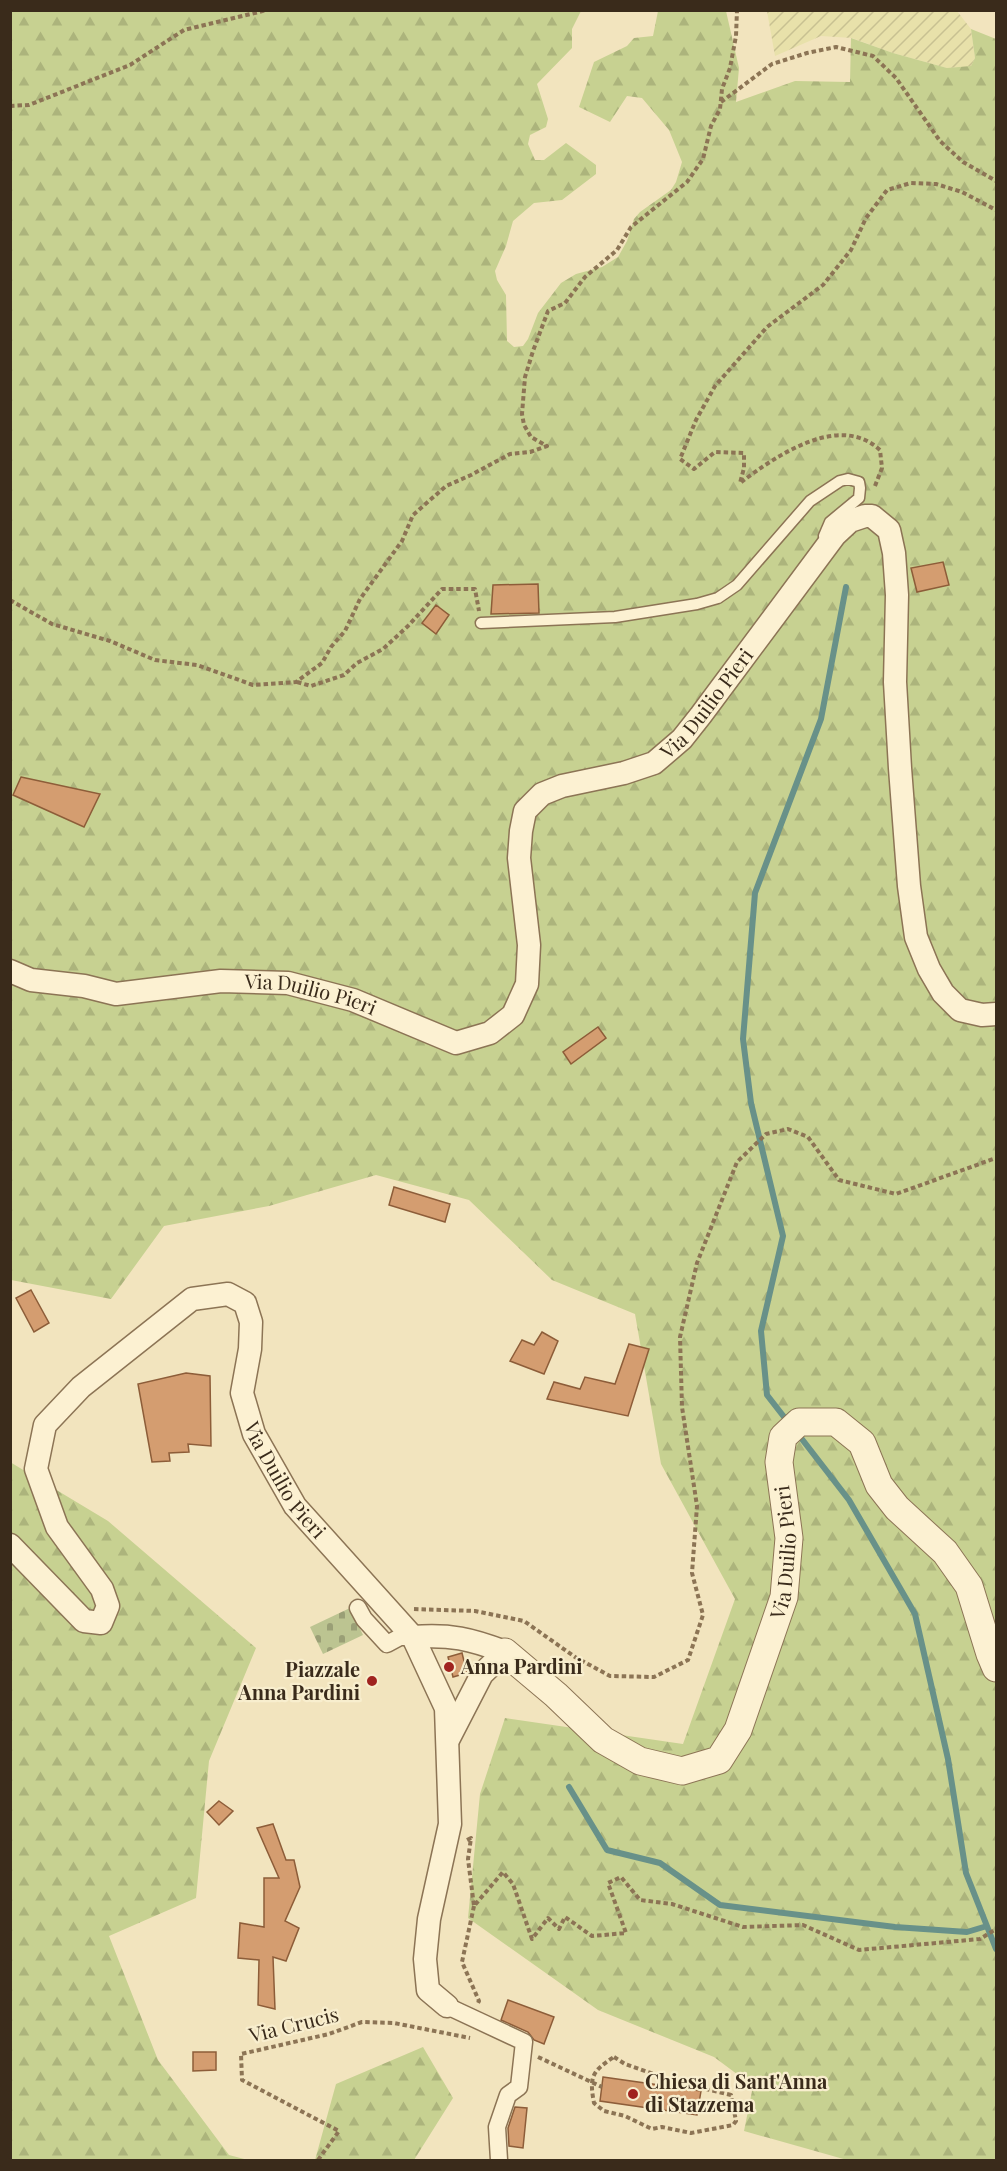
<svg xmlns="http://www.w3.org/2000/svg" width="1007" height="2171" font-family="'Playfair Display',serif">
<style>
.farmland{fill:url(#farmland-furrows)}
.forest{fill:url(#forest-firs)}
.cemetery{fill:url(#cemetery-stones)}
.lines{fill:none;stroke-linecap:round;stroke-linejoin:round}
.stream{stroke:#689189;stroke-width:6}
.building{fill:#d49d70;stroke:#8d5d39;stroke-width:1.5}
.service-casing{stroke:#8c7455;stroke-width:13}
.pedestrian-casing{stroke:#8c7455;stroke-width:19}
.minor-casing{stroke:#8c7455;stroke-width:25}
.tertiary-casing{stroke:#8c7455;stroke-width:29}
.path{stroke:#8c7455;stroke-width:4;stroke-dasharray:4.5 3;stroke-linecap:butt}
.service{stroke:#fcf1d2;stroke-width:10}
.pedestrian{stroke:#fcf1d2;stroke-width:16}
.minor{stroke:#fcf1d2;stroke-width:22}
.tertiary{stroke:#fcf1d2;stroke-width:27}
.poi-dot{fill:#a0231f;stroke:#f8eece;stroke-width:2}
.labels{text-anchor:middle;stroke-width:4.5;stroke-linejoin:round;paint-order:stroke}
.street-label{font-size:20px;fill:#3a2b1b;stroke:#f8eece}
.poi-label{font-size:20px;font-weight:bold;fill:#3a2b1b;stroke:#f8eece;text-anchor:start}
</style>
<defs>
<pattern id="farmland-furrows" width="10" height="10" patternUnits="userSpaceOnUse" patternTransform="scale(1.5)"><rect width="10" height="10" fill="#e8e1aa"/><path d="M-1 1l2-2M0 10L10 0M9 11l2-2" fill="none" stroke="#c8c192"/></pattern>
<pattern id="forest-firs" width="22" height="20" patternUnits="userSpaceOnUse" patternTransform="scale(1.5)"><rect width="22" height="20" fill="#c7d191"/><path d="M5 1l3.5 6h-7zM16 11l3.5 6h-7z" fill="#acb47c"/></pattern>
<pattern id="cemetery-stones" width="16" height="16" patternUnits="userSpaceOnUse" patternTransform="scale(1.5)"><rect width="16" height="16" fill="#bcc491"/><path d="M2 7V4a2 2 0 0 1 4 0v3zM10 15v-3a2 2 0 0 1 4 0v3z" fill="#9a9f76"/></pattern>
</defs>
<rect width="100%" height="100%" fill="#f2e4be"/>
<path class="farmland" d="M 767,11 L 957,11 L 971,29 L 975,58 L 971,67 L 947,68 L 893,53 L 852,38 L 821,36 L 775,56 Z"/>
<path class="forest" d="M 10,11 L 581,11 L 572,29 L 572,48 L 537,84 L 548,119 L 546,127 L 530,135 L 528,144 L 535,160 L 544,160 L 566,143 L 596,165 L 596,174 L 562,200 L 534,203 L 513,221 L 506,246 L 495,271 L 497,280 L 506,295 L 507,341 L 514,347 L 523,346 L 528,339 L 538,313 L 561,283 L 576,274 L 602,267 L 618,257 L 627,241 L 634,219 L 640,212 L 671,190 L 676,182 L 682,162 L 669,130 L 642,98 L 627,96 L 610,122 L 579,107 L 594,62 L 627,46 L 634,38 L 653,36 L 658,11 L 726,11 L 739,68 L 736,102 L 795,81 L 850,82 L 851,38 L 893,53 L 947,68 L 971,66 L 975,58 L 971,29 L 996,39 L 996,2160 L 847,2160 L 744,2131 L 753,2086 L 714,2057 L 598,2010 L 468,1918 L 480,1794 L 505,1718 L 683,1744 L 735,1599 L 661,1464 L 635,1314 L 552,1280 L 469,1200 L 376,1175 L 269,1206 L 164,1226 L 111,1299 L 11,1280 Z
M 10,1462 L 108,1521 L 256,1648 L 209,1761 L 196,1898 L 109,1936 L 158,2060 L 229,2155 L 248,2160 L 11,2160 Z
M 423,2047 L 453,2098 L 414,2160 L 315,2160 L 336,2084 Z"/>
<path class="cemetery" d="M 350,1608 L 363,1635 L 323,1654 L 310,1627 Z"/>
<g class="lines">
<path class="stream" d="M 788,1422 L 767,1395 L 761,1331 L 783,1236 L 751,1103 L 743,1039 L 755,893 L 821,719 L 846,587
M 798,1434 L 849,1500 L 915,1614 L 948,1759 L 966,1873 L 996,1949
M 569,1787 L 607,1850 L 660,1863 L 720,1905 L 895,1927 L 967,1932 L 987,1926"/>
</g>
<path class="building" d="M 943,562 L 949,585 L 917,592 L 911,568 Z
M 538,584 L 539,613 L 491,614 L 493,585 Z
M 436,605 L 449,615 L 436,634 L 422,623 Z
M 21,777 L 100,794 L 84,827 L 13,795 Z
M 598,1027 L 606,1038 L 571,1064 L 563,1052 Z
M 394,1187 L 450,1204 L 445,1222 L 389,1205 Z
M 31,1290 L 49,1323 L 34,1332 L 16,1298 Z
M 542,1332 L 558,1341 L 544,1374 L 510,1361 L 522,1340 L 534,1345 Z
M 629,1344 L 649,1349 L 628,1416 L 547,1399 L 554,1382 L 580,1389 L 585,1377 L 615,1384 Z
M 186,1373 L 210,1376 L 211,1446 L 188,1444 L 189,1452 L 169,1453 L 170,1461 L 152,1462 L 138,1384 Z
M 462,1653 L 467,1673 L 453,1677 L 448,1657 Z
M 219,1801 L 233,1811 L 219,1825 L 207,1812 Z
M 273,1824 L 286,1860 L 294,1860 L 300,1887 L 285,1921 L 299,1928 L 286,1961 L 273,1957 L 275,2009 L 258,2005 L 259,1960 L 238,1958 L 240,1923 L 264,1927 L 264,1878 L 279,1878 L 257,1828 Z
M 508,2000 L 554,2017 L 544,2044 L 534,2040 L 528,2032 L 501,2020 Z
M 193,2052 L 216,2052 L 216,2070 L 193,2071 Z
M 603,2077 L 701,2091 L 697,2115 L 600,2101 Z
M 515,2107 L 527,2108 L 523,2148 L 509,2146 L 508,2128 Z"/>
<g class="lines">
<g class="service-casing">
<path id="service" d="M 481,623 L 615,617 L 697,604 L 718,598 L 737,585 L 810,501 L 840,481 L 848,479 L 859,482 L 860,488 L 859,498 L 830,522 L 824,536 L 825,539"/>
</g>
<g class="pedestrian-casing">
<path id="pedestrian" d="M 358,1608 L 364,1619 L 387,1644 L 400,1637 L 413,1637
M 447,2006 L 524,2042 L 519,2087 L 508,2095 L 497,2127 L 499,2160"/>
</g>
<g class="minor-casing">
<g id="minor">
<path id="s1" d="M 10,971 L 31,980 L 84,986 L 116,994 L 221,981 L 288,983 L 353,1000 L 456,1043 L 490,1033 L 513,1015 L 527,984 L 529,945 L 519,858 L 521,831 L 525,811 L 542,794 L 562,786 L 624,773 L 654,763 L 682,739 L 701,715 L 835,535 L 850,521 L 865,516 L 872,516 L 889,530 L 894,553 L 897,595 L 895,682 L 900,768 L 909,886 L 916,937 L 929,969 L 943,993 L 960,1010 L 982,1015 L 996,1014"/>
<path id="s2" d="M 10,1545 L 84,1621 L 101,1623 L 108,1606 L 102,1589 L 57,1527 L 36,1469 L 45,1425 L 81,1387 L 192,1299 L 228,1294 L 245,1303 L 251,1322 L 250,1349 L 242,1393 L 254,1434 L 295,1506 L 413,1637 L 446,1708 L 450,1824 L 429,1919 L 425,1959 L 428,1990 L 447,2006"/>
<path d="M 413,1637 C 450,1634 471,1639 505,1652 L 482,1674 L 449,1738"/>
</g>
</g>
<g class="tertiary-casing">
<g id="tertiary">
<path id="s3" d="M 505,1652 L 556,1695 L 603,1740 L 640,1761 L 682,1771 L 719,1760 L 738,1730 L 784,1597 L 789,1538 L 779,1462 L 783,1437 L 799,1422 L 836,1422 L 862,1443 L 879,1485 L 897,1508 L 945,1552 L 969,1586 L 990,1654 L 996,1668"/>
</g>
</g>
<path class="path" d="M 721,102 L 772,64 L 807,53 L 836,47 L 873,56 L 896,78 L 940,141 L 963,162 L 996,181
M 10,106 L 29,105 L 130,65 L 184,30 L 267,10
M 875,486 L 882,468 L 880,450 C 839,412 776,456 740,483 L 744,468 L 744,453 L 715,452 L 694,469 L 680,459 L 696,420 L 715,386 L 767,327 L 823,285 L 851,250 L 866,218 L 887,190 L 911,183 L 936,184 L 962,192 L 996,210
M 10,600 L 52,624 L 110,641 L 155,660 L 197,665 L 253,685 L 296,682 L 322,663 L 331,647 L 345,631 L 360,599 L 402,541 L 413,515 L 446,486 L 471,475 L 510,454 L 530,452 L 547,446 L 531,437 L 524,425 L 522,414 L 525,377 L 533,351 L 548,311 L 565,303 L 585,277 L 617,250 L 631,227 L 687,182 L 703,159 L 711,126 L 720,109 L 722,89 L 730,68 L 736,36 L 737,10
M 297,682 L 311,686 L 344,675 L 357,663 L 383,649 L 408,626 L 442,589 L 475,589 L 479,611
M 414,1609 L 475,1611 L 524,1621 L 575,1657 L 610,1676 L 654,1677 L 688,1660 L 703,1615 L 692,1573 L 697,1506 L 682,1407 L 680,1337 L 697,1263 L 737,1162 L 766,1134 L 788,1129 L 808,1137 L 839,1180 L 896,1194 L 996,1158
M 467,1840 L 471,1838 L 468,1859 L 474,1906 L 503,1872 L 513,1884 L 532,1939 L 548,1918 L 559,1929 L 565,1917 L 592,1936 L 626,1933 L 608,1883 L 621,1877 L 640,1900 L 672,1904 L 743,1927 L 803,1925 L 859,1950 L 980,1939 L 996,1929
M 474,1906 L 462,1962 L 479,2001 L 478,2003
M 538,2057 L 602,2087
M 614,2057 L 625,2064 L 674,2081 L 694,2083 L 706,2089 L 731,2095 L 736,2121 L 733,2125 L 691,2133 L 662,2127 L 652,2129 L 625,2116 L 604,2111 L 594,2103 C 589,2077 592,2071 614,2057 Z
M 318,2160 L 339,2131 L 242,2080 L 241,2054 L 329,2034 L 362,2022 L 394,2023 L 470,2038"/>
<use href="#service" class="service"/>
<use href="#pedestrian" class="pedestrian"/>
<use href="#minor" class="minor"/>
<use href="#tertiary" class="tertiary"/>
</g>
<g class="poi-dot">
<circle cx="449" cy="1667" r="6"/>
<circle cx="372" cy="1681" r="6"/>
<circle cx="633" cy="2094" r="6"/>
</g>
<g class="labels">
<g class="street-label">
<text dy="7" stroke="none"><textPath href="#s1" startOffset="954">Via Duilio Pieri</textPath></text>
<text dy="7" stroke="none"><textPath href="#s1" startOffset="306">Via Duilio Pieri</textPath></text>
<text dy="7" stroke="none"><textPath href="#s2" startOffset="782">Via Duilio Pieri</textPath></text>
<text dy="7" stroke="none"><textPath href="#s3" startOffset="477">Via Duilio Pieri</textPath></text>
<text transform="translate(294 2025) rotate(-14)" y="7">Via Crucis</text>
</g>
<g class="poi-label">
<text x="461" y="1674">Anna Pardini</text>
<text x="360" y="1677" text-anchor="end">Piazzale<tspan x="360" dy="23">Anna Pardini</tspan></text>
<text x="645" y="2089">Chiesa di Sant'Anna<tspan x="645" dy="23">di Stazzema</tspan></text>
</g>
</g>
<rect width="1007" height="2171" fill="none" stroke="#3a2b1b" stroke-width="24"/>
</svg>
